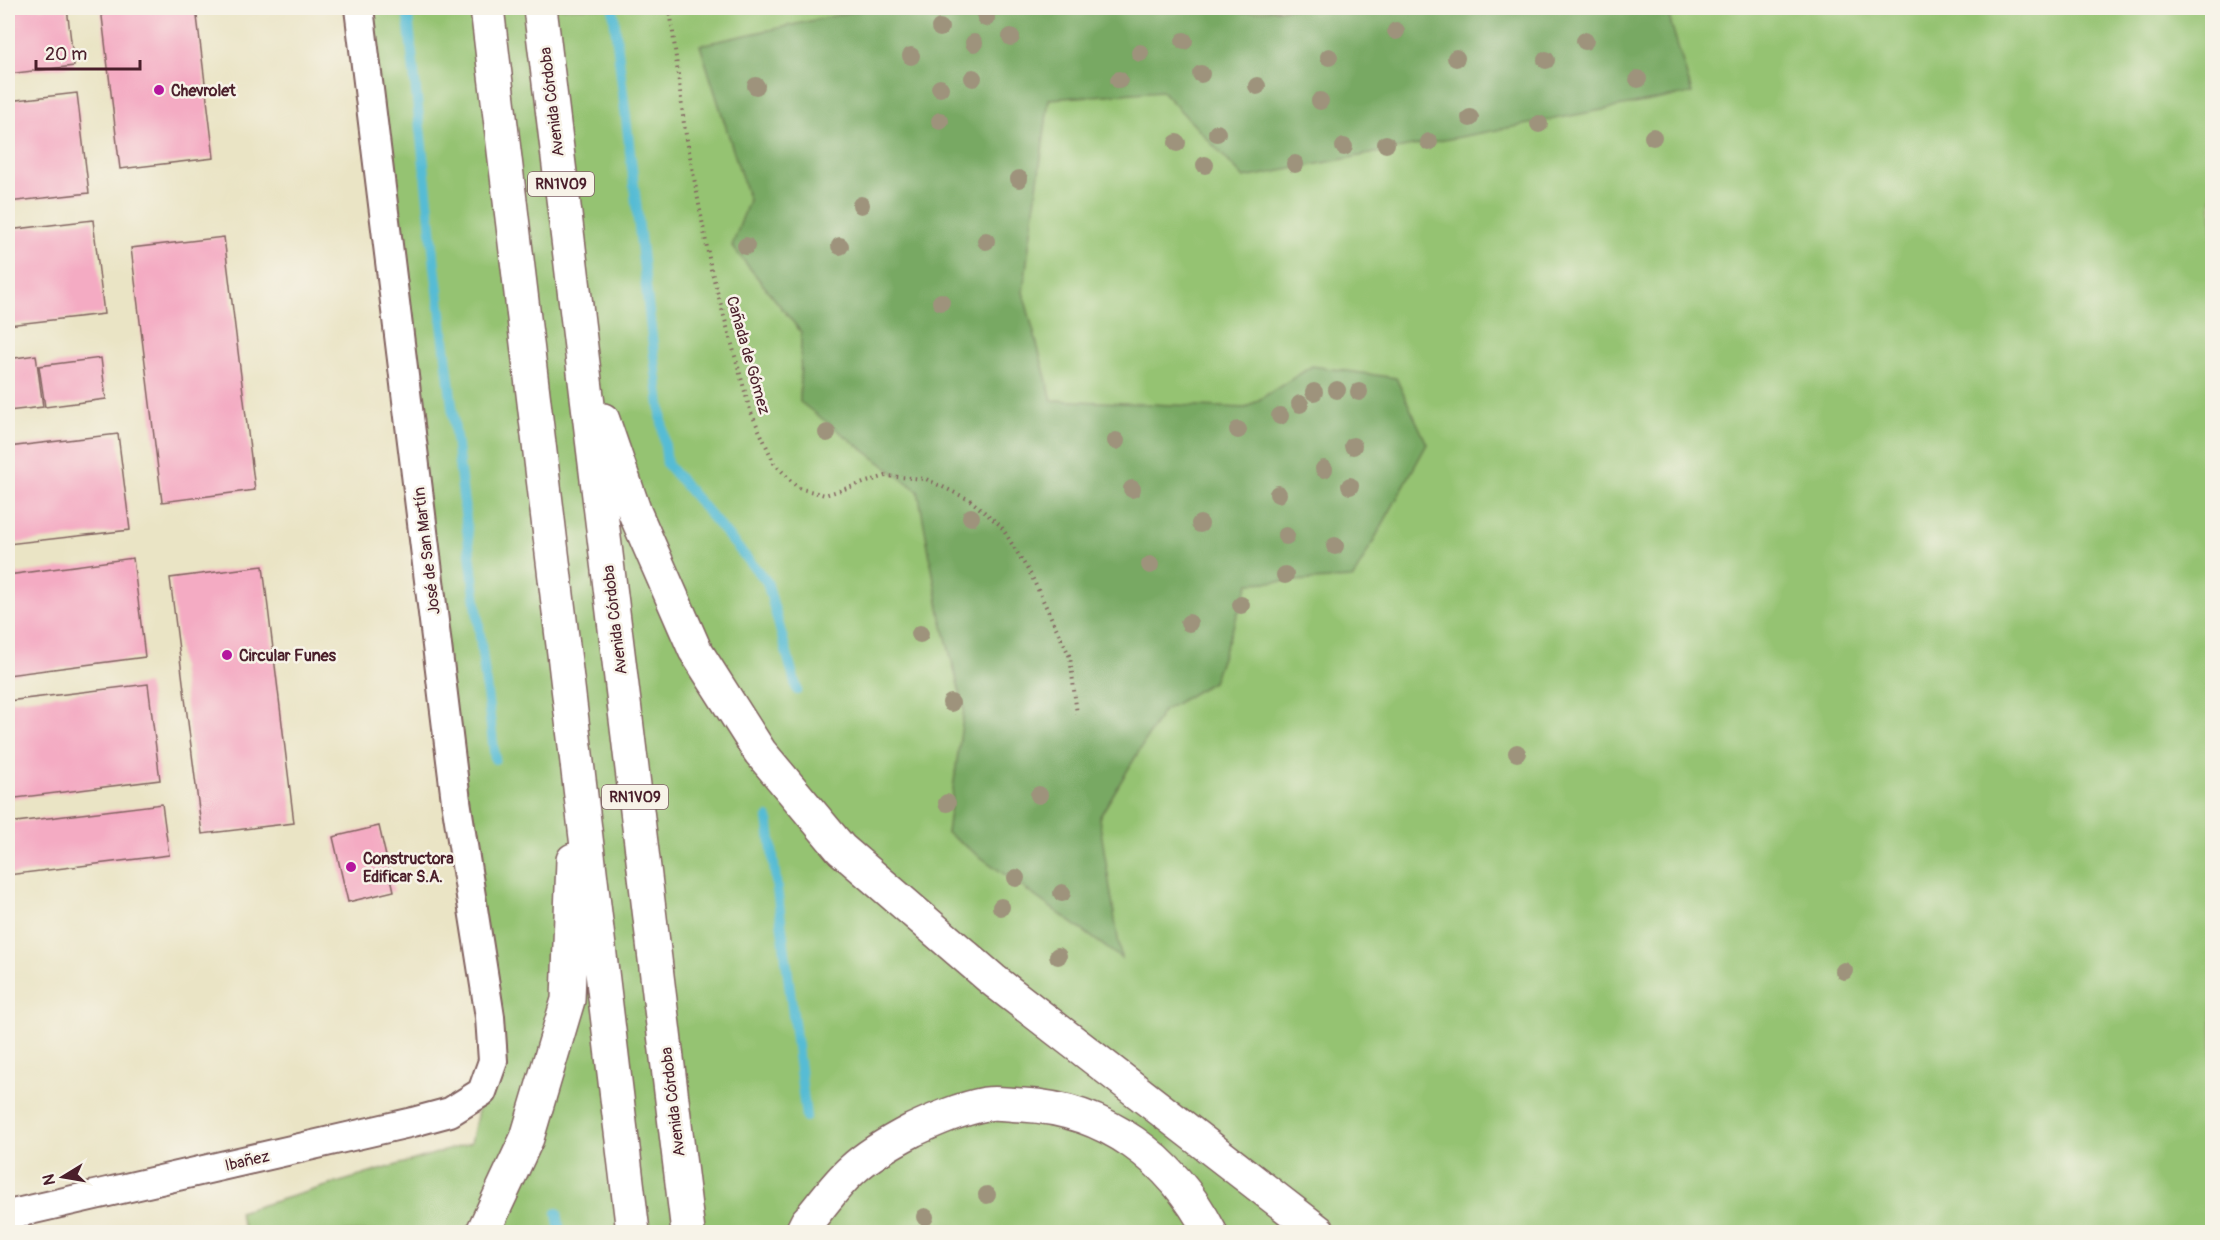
<svg xmlns="http://www.w3.org/2000/svg" width="2220" height="1240" font-family="Pangolin,sans-serif">
<style>
.green{fill:#95c372;stroke:#70714e;stroke-width:1.5}
.forest{fill:#78a964;stroke:#616448;stroke-width:1.5}
.lines{fill:none;stroke-linecap:round;stroke-linejoin:round}
.stream{stroke:#56bcd4;stroke-width:10}
.building{fill:#f4abc3}
.street-casing{stroke:#826461;stroke-width:32}
.primary-casing{stroke:#826461;stroke-width:36}
.path{stroke:#826461;stroke-width:4;stroke-dasharray:1.5 4.5;stroke-linecap:butt}
.street{stroke:#fff;stroke-width:28}
.primary{stroke:#fff;stroke-width:33}
.tree{fill:#9e937c}
.poi-dot{fill:#b5179e;stroke:#f7f3e8;stroke-width:2}
.labels{text-anchor:middle;stroke-width:5;stroke-linejoin:round;paint-order:stroke}
.shield{fill:#f7f3e8;stroke:#7e5f64;stroke-width:1.5}
.shield-label{font-size:15px;font-weight:bold;fill:#4a1f2b}
.poi-label{font-size:16px;font-weight:bold;fill:#4a1f2b;stroke:#f7f3e8;text-anchor:start}
.street-label{font-size:16px;fill:#4a1f2b;stroke:#f7f3e8}
</style>
<rect width="100%" height="100%" fill="#f7f3e8"/>
<filter id="ink" filterUnits="userSpaceOnUse"><feTurbulence type="fractalNoise" baseFrequency=".0167" numOctaves="2"/><feDisplacementMap in="SourceGraphic" scale="12" xChannelSelector="R" yChannelSelector="G"/><feConvolveMatrix kernelMatrix="1 2 1 2 8 2 1 2 1" color-interpolation-filters="sRGB"/></filter>
<filter id="wash" filterUnits="userSpaceOnUse"><feTurbulence type="fractalNoise" baseFrequency=".008" numOctaves="4" result="noise"/><feDisplacementMap in="SourceGraphic" scale="24" xChannelSelector="R" yChannelSelector="G"/><feGaussianBlur stdDeviation="1.35" result="paint"/><feColorMatrix in="noise" values="0 0 0 0 0 0 0 0 0 0 0 0 0 0 0 0 0 1.4 0 .05"/><feComposite in="paint" operator="in"/></filter>
<g filter="url(#wash)">
<rect width="100%" height="100%" fill="#eae4c5"/>
<path class="green" d="M 359,8 L 2212,8 L 2212,1232 L 245,1232 L 239,1212 L 471,1143 L 482,1092 L 493,1061 Z"/>
<path class="forest" d="M 870,8 L 1242,8 L 1242,13 L 1293,8 L 1650,8 L 1668,13 L 1692,93 L 1244,178 L 1162,91 L 1049,99 L 1023,292 L 1052,400 L 1246,408 L 1312,366 L 1396,378 L 1427,444 L 1353,578 L 1249,583 L 1213,682 L 1163,711 L 1099,818 L 1121,958 L 947,833 L 964,709 L 941,618 L 918,491 L 800,402 L 801,332 L 732,246 L 749,200 L 700,45 Z"/>
<g class="lines">
<path class="stream" d="M 407,8 L 435,266 L 495,759
M 613,8 L 667,464 L 767,582 L 797,690
M 768,818 L 806,1117
M 557,1213 L 560,1232"/>
</g>
<g id="blocks">
<path class="building" d="M 8,8 L 67,8 L 74,66 L 8,74 Z
M 101,8 L 196,8 L 214,158 L 120,169 Z
M 77,93 L 89,193 L 8,202 L 8,101 Z
M 93,220 L 104,314 L 8,325 L 8,230 Z
M 224,237 L 255,490 L 162,502 L 131,248 Z
M 36,355 L 43,407 L 8,411 L 8,359 Z
M 101,358 L 106,399 L 45,407 L 39,366 Z
M 118,434 L 130,530 L 8,544 L 8,447 Z
M 133,558 L 145,657 L 8,675 L 8,575 Z
M 263,566 L 294,823 L 202,834 L 170,578 Z
M 148,684 L 160,780 L 8,799 L 8,701 Z
M 162,804 L 169,855 L 8,875 L 8,823 Z
M 379,826 L 394,891 L 348,902 L 333,837 Z"/>
</g>
</g>
<g filter="url(#ink)">
<use href="#blocks" fill-opacity="0" stroke="#826461" stroke-width="1.5"/>
<g class="lines">
<g class="street-casing">
<path id="street" d="M 8,1215 L 413,1122 L 450,1112 L 482,1092 L 493,1061 L 490,1017 L 456,801 L 359,8"/>
</g>
<g class="primary-casing">
<path id="primary" d="M 487,8 L 633,1232
M 540,8 L 688,1232
M 603,420 L 635,513 L 695,650 L 760,752 L 841,849 L 993,980 L 1319,1232
M 483,1232 L 527,1138 L 568,1000 L 573,860
M 802,1232 L 807,1222 C 822,1205 835,1185 852,1170 C 869,1154 892,1141 913,1130 C 937,1119 960,1109 986,1104 C 997,1102 1011,1105 1023,1105 C 1106,1109 1172,1159 1210,1232"/>
</g>
<path class="path" d="M 670,8 L 684,124 L 711,269 L 750,410 L 774,463 L 798,488 L 825,495 L 886,476 L 926,479 L 970,500 L 1001,526 L 1031,575 L 1070,657 L 1077,714"/>
<use href="#street" class="street"/>
<use href="#primary" class="primary"/>
</g>
<g class="tree">
<circle cx="986" cy="18" r="9"/>
<circle cx="940" cy="28" r="9"/>
<circle cx="1396" cy="31" r="9"/>
<circle cx="1011" cy="37" r="9"/>
<circle cx="1184" cy="41" r="9"/>
<circle cx="1585" cy="41" r="9"/>
<circle cx="974" cy="43" r="9"/>
<circle cx="1140" cy="53" r="9"/>
<circle cx="911" cy="56" r="9"/>
<circle cx="1329" cy="57" r="9"/>
<circle cx="1456" cy="58" r="9"/>
<circle cx="1546" cy="60" r="9"/>
<circle cx="1201" cy="74" r="9"/>
<circle cx="973" cy="78" r="9"/>
<circle cx="1638" cy="79" r="9"/>
<circle cx="1119" cy="80" r="9"/>
<circle cx="756" cy="86" r="9"/>
<circle cx="1257" cy="86" r="9"/>
<circle cx="940" cy="88" r="9"/>
<circle cx="1320" cy="101" r="9"/>
<circle cx="1470" cy="118" r="9"/>
<circle cx="940" cy="121" r="9"/>
<circle cx="1539" cy="124" r="9"/>
<circle cx="1217" cy="133" r="9"/>
<circle cx="1653" cy="137" r="9"/>
<circle cx="1429" cy="142" r="9"/>
<circle cx="1177" cy="143" r="9"/>
<circle cx="1386" cy="144" r="9"/>
<circle cx="1344" cy="147" r="9"/>
<circle cx="1295" cy="164" r="9"/>
<circle cx="1205" cy="165" r="9"/>
<circle cx="1019" cy="179" r="9"/>
<circle cx="861" cy="205" r="9"/>
<circle cx="986" cy="241" r="9"/>
<circle cx="746" cy="246" r="9"/>
<circle cx="840" cy="246" r="9"/>
<circle cx="941" cy="302" r="9"/>
<circle cx="1337" cy="390" r="9"/>
<circle cx="1314" cy="392" r="9"/>
<circle cx="1359" cy="392" r="9"/>
<circle cx="1300" cy="404" r="9"/>
<circle cx="1280" cy="416" r="9"/>
<circle cx="1238" cy="430" r="9"/>
<circle cx="827" cy="433" r="9"/>
<circle cx="1116" cy="441" r="9"/>
<circle cx="1353" cy="446" r="9"/>
<circle cx="1324" cy="469" r="9"/>
<circle cx="1350" cy="486" r="9"/>
<circle cx="1132" cy="489" r="9"/>
<circle cx="1278" cy="494" r="9"/>
<circle cx="971" cy="517" r="9"/>
<circle cx="1200" cy="524" r="9"/>
<circle cx="1286" cy="536" r="9"/>
<circle cx="1335" cy="546" r="9"/>
<circle cx="1150" cy="565" r="9"/>
<circle cx="1285" cy="575" r="9"/>
<circle cx="1241" cy="605" r="9"/>
<circle cx="1189" cy="623" r="9"/>
<circle cx="920" cy="634" r="9"/>
<circle cx="951" cy="703" r="9"/>
<circle cx="1517" cy="753" r="9"/>
<circle cx="1039" cy="795" r="9"/>
<circle cx="947" cy="803" r="9"/>
<circle cx="1016" cy="878" r="9"/>
<circle cx="1062" cy="893" r="9"/>
<circle cx="1001" cy="907" r="9"/>
<circle cx="1058" cy="956" r="9"/>
<circle cx="1844" cy="971" r="9"/>
<circle cx="987" cy="1195" r="9"/>
<circle cx="925" cy="1217" r="9"/>
</g>
</g>
<g class="poi-dot">
<circle cx="159" cy="90" r="6"/>
<circle cx="227" cy="655" r="6"/>
<circle cx="351" cy="867" r="6"/>
</g>
<g class="labels">
<g class="shield">
<rect x="528" y="172" width="66" height="24" rx="4.5"/>
<rect x="602" y="785" width="66" height="24" rx="4.5"/>
</g>
<g class="shield-label">
<text x="561" y="189">RN1V09</text>
<text x="635" y="802">RN1V09</text>
</g>
<g class="poi-label">
<text x="171" y="96">Chevrolet</text>
<text x="239" y="661">Circular Funes</text>
<text x="363" y="864">Constructora<tspan x="363" dy="18">Edificar S.A.</tspan></text>
</g>
<g class="street-label">
<text transform="translate(551 102) rotate(-97)" y="6">Avenida Córdoba</text>
<text transform="translate(749 355) rotate(74)" y="6">Cañada de Gómez</text>
<text transform="translate(426 551) rotate(-97)" y="6">José de San Martín</text>
<text transform="translate(614 620) rotate(-97)" y="6">Avenida Córdoba</text>
<text transform="translate(672 1102) rotate(-97)" y="6">Avenida Córdoba</text>
<text transform="translate(247 1160) rotate(-13)" y="6">Ibañez</text>
</g>
</g>
<rect width="2220" height="1240" fill="none" stroke="#f7f3e8" stroke-width="30"/>
<g transform="translate(63 1177) rotate(259)" stroke="#f7f3e8" stroke-width="4.5" paint-order="stroke">
<path d="M0-4.5L10 22L0 15L-10 22Z" fill="#4a1f2b"/>
<text y="-9" font-size="16" font-weight="bold" text-anchor="middle" fill="#4a1f2b">N</text>
</g>
<path d="M36 60v9h104v-9" fill="none" stroke="#4a1f2b" stroke-width="3"/>
<text x="45" y="60" font-size="18" fill="#4a1f2b" stroke="#f7f3e8" stroke-width="4.5" paint-order="stroke">20 m</text>
</svg>
